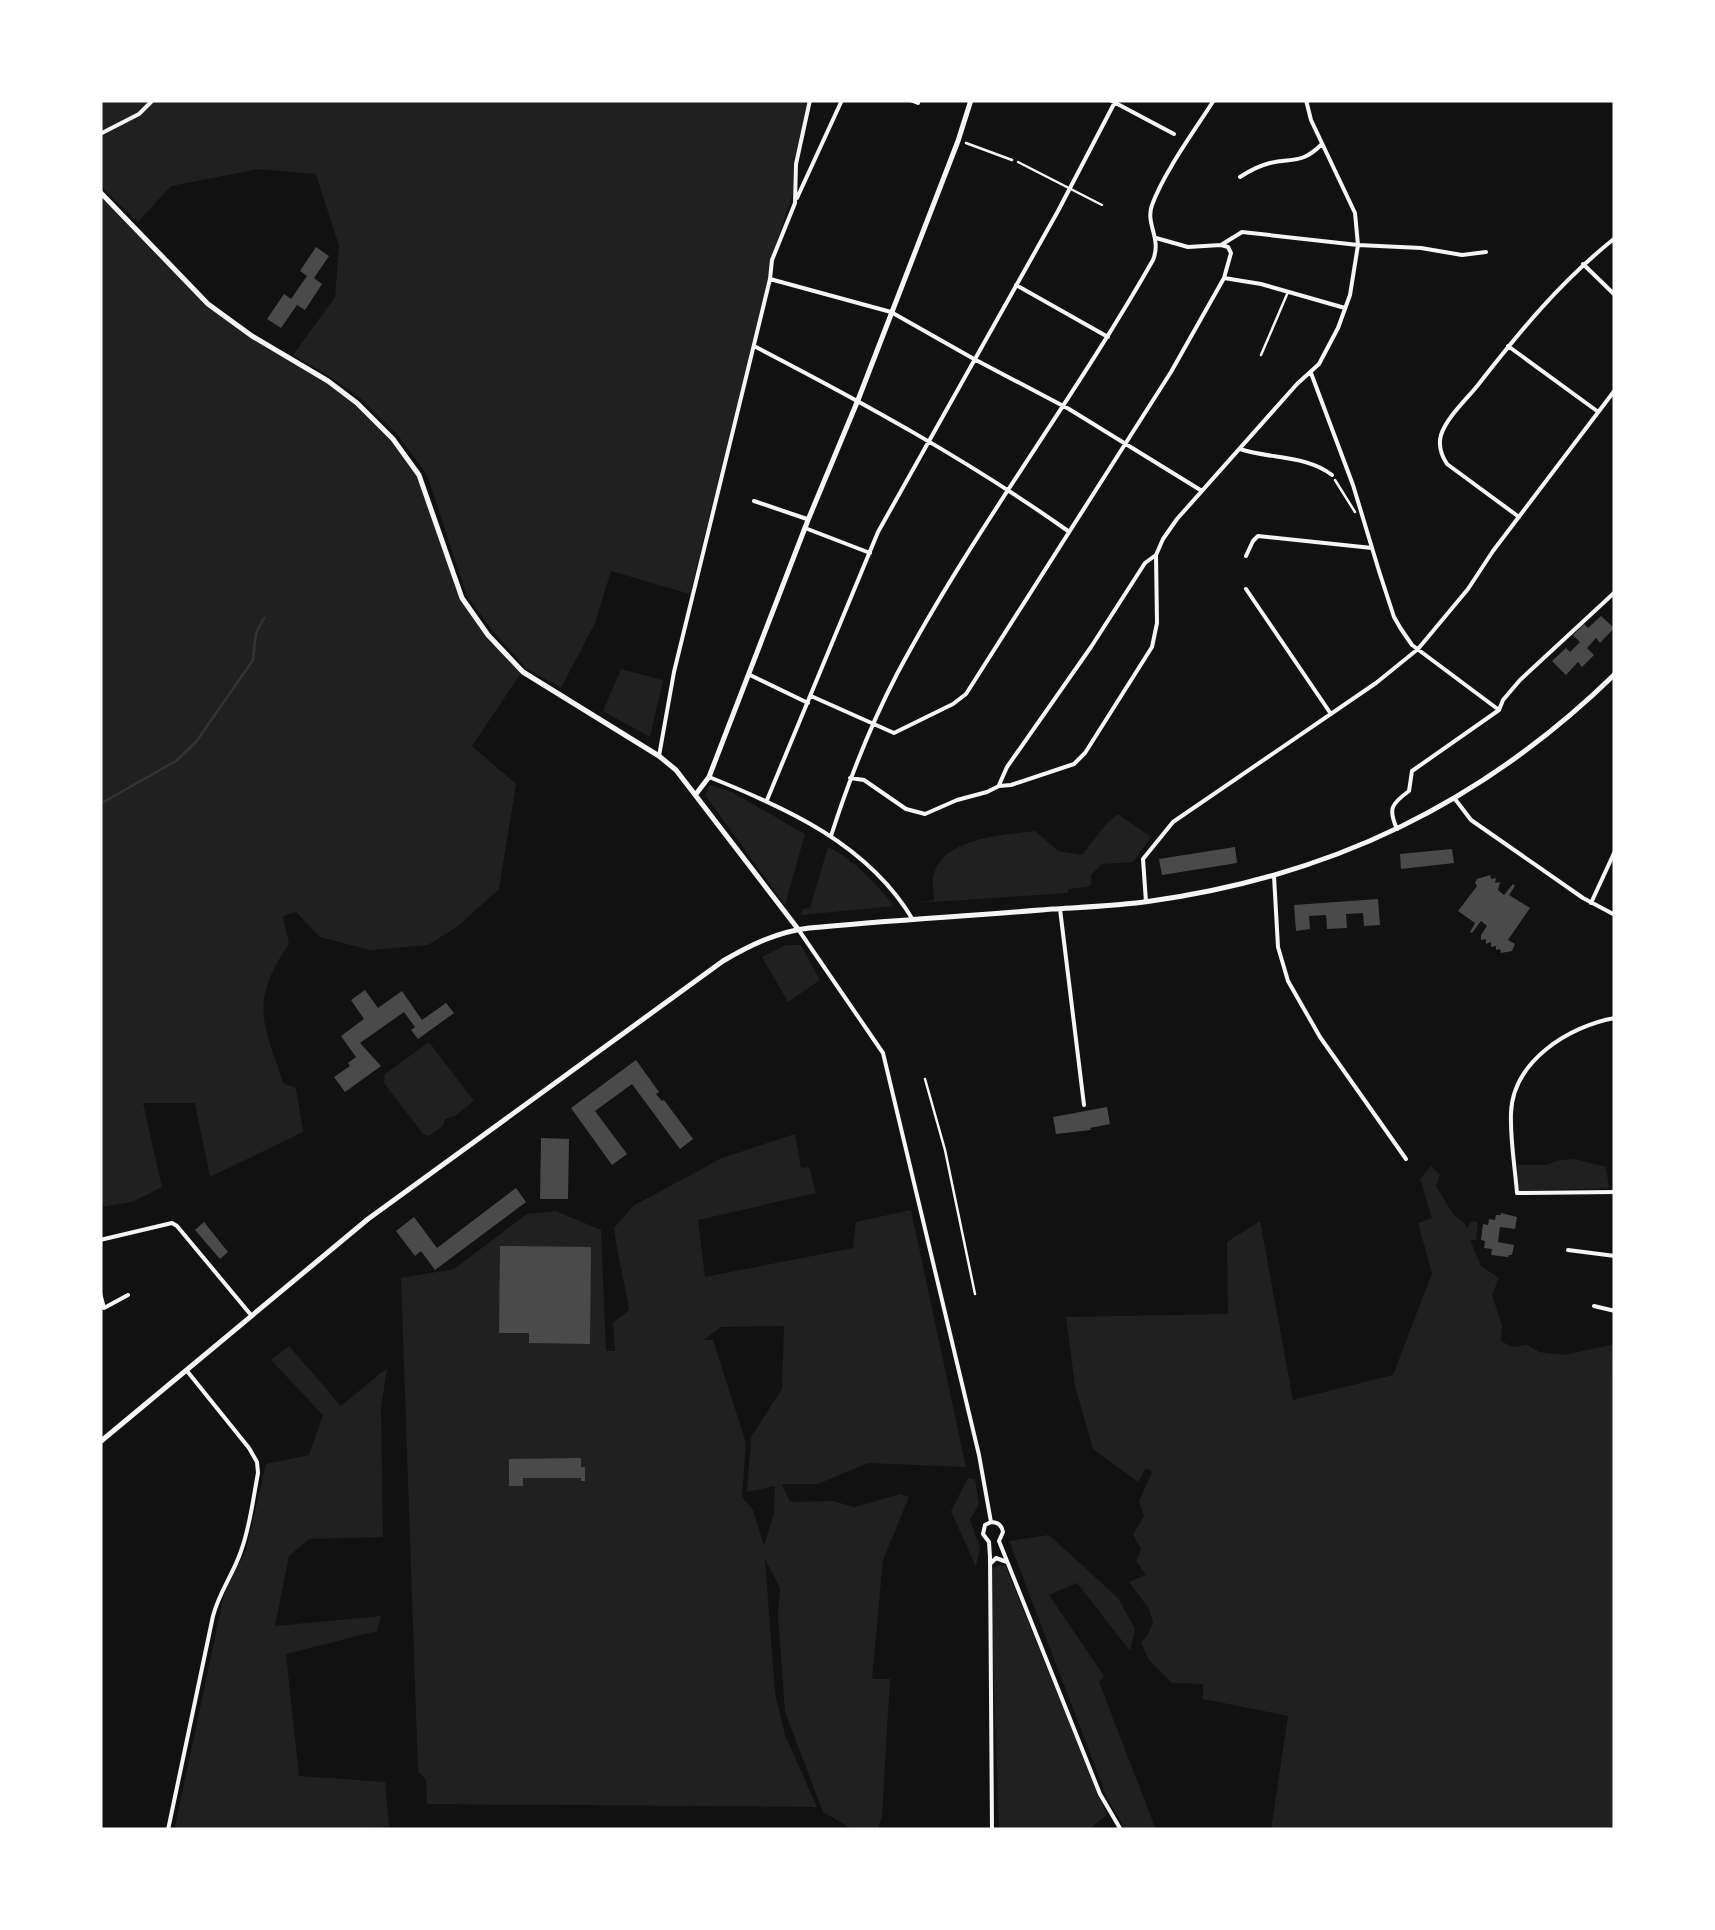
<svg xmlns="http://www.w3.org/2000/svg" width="1715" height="1930" font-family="Roboto,sans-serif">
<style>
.green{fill:#202020;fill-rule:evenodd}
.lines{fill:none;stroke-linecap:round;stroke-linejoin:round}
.stream{stroke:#333;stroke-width:2.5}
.building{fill:#4a4a4a}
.path{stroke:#f5f5f5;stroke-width:2.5}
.service{stroke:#f5f5f5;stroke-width:2.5}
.minor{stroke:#f5f5f5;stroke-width:4}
.tertiary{stroke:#f5f5f5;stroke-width:5}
.secondary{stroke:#f5f5f5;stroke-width:5}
</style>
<rect width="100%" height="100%" fill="#111"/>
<path class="green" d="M 100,100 L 808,100 L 793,165 L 793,193 L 770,262 L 768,279 L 690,594 L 611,571 L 595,623 L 561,688 L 526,668 L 493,631 L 467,596 L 427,475 L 397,434 L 360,398 L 329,376 L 293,355 L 335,297 L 339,246 L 316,174 L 258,169 L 171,186 L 138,222 L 100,186 Z
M 100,196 L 207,306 L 327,383 L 355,404 L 392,441 L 418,476 L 461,599 L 521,673 L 472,746 L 516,784 L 499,889 L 458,926 L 428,945 L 370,950 L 320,937 L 296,912 L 283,916 L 289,944 C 249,1002 263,1024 284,1084 L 296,1088 L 303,1132 L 210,1177 L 195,1103 L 143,1103 L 162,1187 L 132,1202 L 100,1207 Z
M 621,669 L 663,680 L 650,737 L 603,711 Z
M 710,785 L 732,792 L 805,834 L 785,905 L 705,795 Z
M 1118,814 L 1151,837 L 1133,862 L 1102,864 L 1091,875 L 1091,885 L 1088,887 L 1068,889 L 1068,893 L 918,903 L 934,900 C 934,893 932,883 933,876 C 943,837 1003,835 1035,831 L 1058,851 L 1082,855 L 1107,823 Z
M 828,847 C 856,861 875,882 894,906 L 801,915 L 803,909 L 810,908 Z
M 786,945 L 801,945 L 820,980 L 788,1002 L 762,957 Z
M 429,1042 L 474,1101 L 455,1116 L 445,1119 L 443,1126 L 429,1136 L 423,1134 L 384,1083 L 385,1074 Z
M 795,1134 L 801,1168 L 809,1167 L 816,1193 L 698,1220 L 705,1277 L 853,1248 L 856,1222 L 911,1210 L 966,1467 L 868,1463 L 818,1484 L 782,1484 L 790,1502 L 833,1501 L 854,1507 L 901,1494 L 909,1497 L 883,1560 L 872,1679 L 890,1679 L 882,1817 L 877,1830 L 854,1830 L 823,1812 L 785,1712 L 778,1616 L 780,1588 L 765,1559 L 775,1693 L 785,1735 L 817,1807 L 427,1804 L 426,1780 L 418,1771 L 401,1278 L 454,1269 L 527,1214 L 556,1211 L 601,1230 L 606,1351 L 615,1351 L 613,1323 L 629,1310 C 625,1282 617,1256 614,1228 L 633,1206 L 722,1158 ZM 784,1326 L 782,1389 L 751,1437 L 747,1492 L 775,1486 L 774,1513 L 764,1546 L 753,1510 L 742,1497 L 746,1443 L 713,1340 L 704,1340 L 720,1327 Z
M 1575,1159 L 1606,1167 L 1609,1188 L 1519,1191 L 1517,1165 L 1547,1165 L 1560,1160 Z
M 1431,1166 L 1440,1175 L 1436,1186 L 1453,1214 L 1465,1224 L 1467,1229 L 1471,1221 L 1478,1222 L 1476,1240 L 1470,1240 L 1481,1266 L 1499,1278 L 1492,1295 L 1502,1325 L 1501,1341 L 1512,1347 L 1528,1345 L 1539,1352 L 1565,1355 L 1615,1344 L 1615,1830 L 1271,1830 L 1288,1716 L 1203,1699 L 1203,1684 L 1172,1683 L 1149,1660 L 1141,1642 L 1147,1636 L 1153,1622 L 1149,1609 L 1129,1582 L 1146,1575 L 1136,1561 L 1141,1549 L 1133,1535 L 1144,1516 L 1139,1501 L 1152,1472 L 1146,1468 L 1138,1482 L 1093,1449 L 1075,1386 L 1066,1317 L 1228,1314 L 1227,1242 L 1260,1221 L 1293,1400 L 1393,1375 L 1432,1273 L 1418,1223 L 1432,1218 L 1420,1179 Z
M 289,1346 L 341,1406 L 387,1368 L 381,1408 L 383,1537 L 309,1539 L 289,1556 L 275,1626 L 381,1616 L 377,1631 L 286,1654 L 299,1776 L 385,1782 L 389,1827 L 317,1830 L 179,1830 L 175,1827 L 225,1590 L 246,1551 L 266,1464 L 309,1455 L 323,1415 L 271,1360 Z
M 968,1478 L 975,1479 L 979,1504 L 970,1520 L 980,1548 L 976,1567 L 951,1511 Z
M 1049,1535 L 1118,1598 L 1135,1629 L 1130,1651 L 1077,1583 L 1049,1595 L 1104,1676 L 1099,1682 L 1156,1830 L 1126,1830 L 1108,1800 L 1009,1541 Z
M 1005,1565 L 1107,1815 L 1088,1830 L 999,1830 L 990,1568 Z"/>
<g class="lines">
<path class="stream" d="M 100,804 L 176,761 L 196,742 L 253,660 L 256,633 L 264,618
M 1613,1368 L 1615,1368"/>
</g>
<path class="building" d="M 316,247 L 329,256 L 314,278 L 322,284 L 305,310 L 297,305 L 281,328 L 267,319 L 284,294 L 291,299 L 307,276 L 300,271 Z
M 1601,616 L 1614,628 L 1600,643 L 1596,638 L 1587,648 L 1594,655 L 1582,667 L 1578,662 L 1566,675 L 1552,661 L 1566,648 L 1570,652 L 1580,642 L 1573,635 L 1584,624 L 1588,628 Z
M 1235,847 L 1237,863 L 1162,875 L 1159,859 Z
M 1452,849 L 1454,863 L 1401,869 L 1400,854 Z
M 1490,875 L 1491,879 L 1496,878 L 1495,883 L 1500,882 L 1498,890 L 1504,895 L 1513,884 L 1515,886 L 1509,895 L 1530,908 L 1508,940 L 1515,944 L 1512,951 L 1501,953 L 1500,949 L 1496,950 L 1496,946 L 1491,947 L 1491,942 L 1486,944 L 1486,939 L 1481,940 L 1481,935 L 1487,926 L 1481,921 L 1472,933 L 1470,932 L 1475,923 L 1458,911 L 1477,886 L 1475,883 L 1477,879 Z
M 1378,899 L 1380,925 L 1364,926 L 1363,913 L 1346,914 L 1347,928 L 1327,929 L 1326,915 L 1309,916 L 1310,929 L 1296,931 L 1294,905 Z
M 365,990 L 378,1008 L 402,991 L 422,1020 L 446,1003 L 454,1013 L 418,1039 L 411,1030 L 415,1027 L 404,1012 L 360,1043 L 381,1066 L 345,1092 L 334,1077 L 350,1066 L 348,1063 L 356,1057 L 341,1036 L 364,1019 L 351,1000 Z
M 636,1060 L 659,1092 L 656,1094 L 662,1101 L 664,1100 L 693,1139 L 680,1149 L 632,1084 L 595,1111 L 627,1154 L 612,1165 L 571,1108 Z
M 1107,1107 L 1110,1124 L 1090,1128 L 1091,1130 L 1056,1134 L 1053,1117 Z
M 541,1138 L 569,1139 L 568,1199 L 540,1199 Z
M 516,1188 L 526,1202 L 435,1270 L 421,1251 L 415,1256 L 396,1231 L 414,1217 L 437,1248 Z
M 1501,1213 L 1517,1217 L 1515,1229 L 1500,1227 L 1498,1242 L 1514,1245 L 1512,1255 L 1509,1255 L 1508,1257 L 1491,1255 L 1492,1249 L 1484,1248 L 1485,1241 L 1481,1240 L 1483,1224 L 1488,1225 L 1489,1219 L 1495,1220 L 1496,1215 L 1501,1215 Z
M 204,1222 L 228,1252 L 220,1259 L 195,1230 Z
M 500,1246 L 591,1247 L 590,1344 L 529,1343 L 529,1333 L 499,1333 Z
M 581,1458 L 581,1467 L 585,1467 L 585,1481 L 581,1481 L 581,1478 L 523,1478 L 523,1486 L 509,1486 L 509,1459 Z"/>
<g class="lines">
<path class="path" d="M 966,143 L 1012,160
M 1335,480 L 1355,512"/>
<path class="service" d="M 1018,162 L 1102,205
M 1261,355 L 1288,292
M 925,1079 L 945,1150 L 975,1294"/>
<path class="minor" d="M 910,100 L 918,103
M 1110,100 L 1174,134
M 100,134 L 139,114 L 153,100
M 1240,177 C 1249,171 1258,166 1270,163 C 1294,158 1302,164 1322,144
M 797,198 L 842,100
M 1156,238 L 1188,247 L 1221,245 L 1242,232 L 1358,245 L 1421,248 L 1462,255 L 1486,252
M 1583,264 L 1615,295
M 1224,278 L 1261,284 L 1345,308
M 770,279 L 891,312 L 974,359 L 1069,409 L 1202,491
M 1016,285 L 1108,337
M 754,346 C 862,402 968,460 1068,531
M 1508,346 L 1597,411
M 1311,373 L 1353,485 L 1379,571 L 1394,617 L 1401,629 L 1412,645 L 1499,710
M 1240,449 C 1269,459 1307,455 1332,475
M 754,501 L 807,519
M 1519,517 L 1447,464 C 1441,455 1438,446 1441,435 C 1447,417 1466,400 1478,385 C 1521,330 1560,282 1615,238
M 805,528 L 870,553
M 1246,556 L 1253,541 L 1258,536 L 1372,548
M 1246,589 L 1331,714
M 750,675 L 808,703
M 811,696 L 894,733 L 953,704 L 966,694 L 1171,372 L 1224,278 L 1231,253 L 1228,247 L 1221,245
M 659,756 L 674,672 L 770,279 L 772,260 L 795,203 L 796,164 L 810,100
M 709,777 C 787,808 869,845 913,920
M 850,778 L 864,780 L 906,809 L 925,814 L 957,800 L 987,792 L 999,786 L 1011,785 L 1074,764 L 1085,753 L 1152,647 L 1157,623 L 1156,555 L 1163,539 L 1177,519 L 1297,384 L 1319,364 L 1338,328 L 1350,295 L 1358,245 L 1355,213 L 1311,120 L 1306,100
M 999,785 L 1007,767 L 1091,647 L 1145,563 L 1156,555
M 1455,799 L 1471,820 L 1583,898 L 1615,915
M 767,800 L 878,532 L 1058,211 L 1116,100
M 1397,829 C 1388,809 1391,804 1409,791 L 1412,771 L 1499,710 L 1503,700 L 1520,680 L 1614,593
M 831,836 C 849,780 870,726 897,674 C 973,531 1073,401 1153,260 C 1162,238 1145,224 1152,205 C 1164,172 1195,130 1214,100
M 1274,876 L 1278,947 L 1288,981 L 1320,1037 L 1406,1159
M 1146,902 L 1143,859 L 1173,822 L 1376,683 L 1418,649 L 1468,589 L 1493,551 L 1615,390
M 1591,903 L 1615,851
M 1060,909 L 1084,1105
M 798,929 L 883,1053 L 979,1455 L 991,1522
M 1615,1018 C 1569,1026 1513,1061 1511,1113 C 1510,1140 1515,1167 1517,1193 L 1615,1192
M 100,1240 L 172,1223 L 177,1226 L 251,1315
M 1568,1250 L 1615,1256
M 100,1293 L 104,1308 L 128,1295
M 1594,1306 L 1615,1311
M 991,1522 L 985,1525 L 983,1534 L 989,1542 L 990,1557 L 992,1830
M 991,1522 C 999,1522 1002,1526 1003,1532 L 999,1541
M 999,1541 L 1100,1794 L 1121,1830
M 991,1563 L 996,1558 L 1007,1562
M 168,1830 L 213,1616 C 220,1590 233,1575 241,1551 C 250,1527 253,1499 258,1473 L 257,1462 L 249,1448 L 187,1371"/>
<path class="tertiary" d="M 100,192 L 208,304 L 252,336 L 328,381 L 357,403 L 393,439 L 419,475 L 462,598 L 488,635 L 523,672 L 659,756 L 676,770 L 798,929
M 696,794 L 709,777 L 808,520 L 858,400 L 958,141 L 971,100"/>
<path class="secondary" d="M 100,1442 L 368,1219 L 723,961 C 750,945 777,932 809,928 C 890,920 971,916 1052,909 C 1085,907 1118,906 1151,901 C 1332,876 1484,802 1615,674"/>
</g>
<rect width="1715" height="1930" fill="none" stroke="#ffffff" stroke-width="205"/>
</svg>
